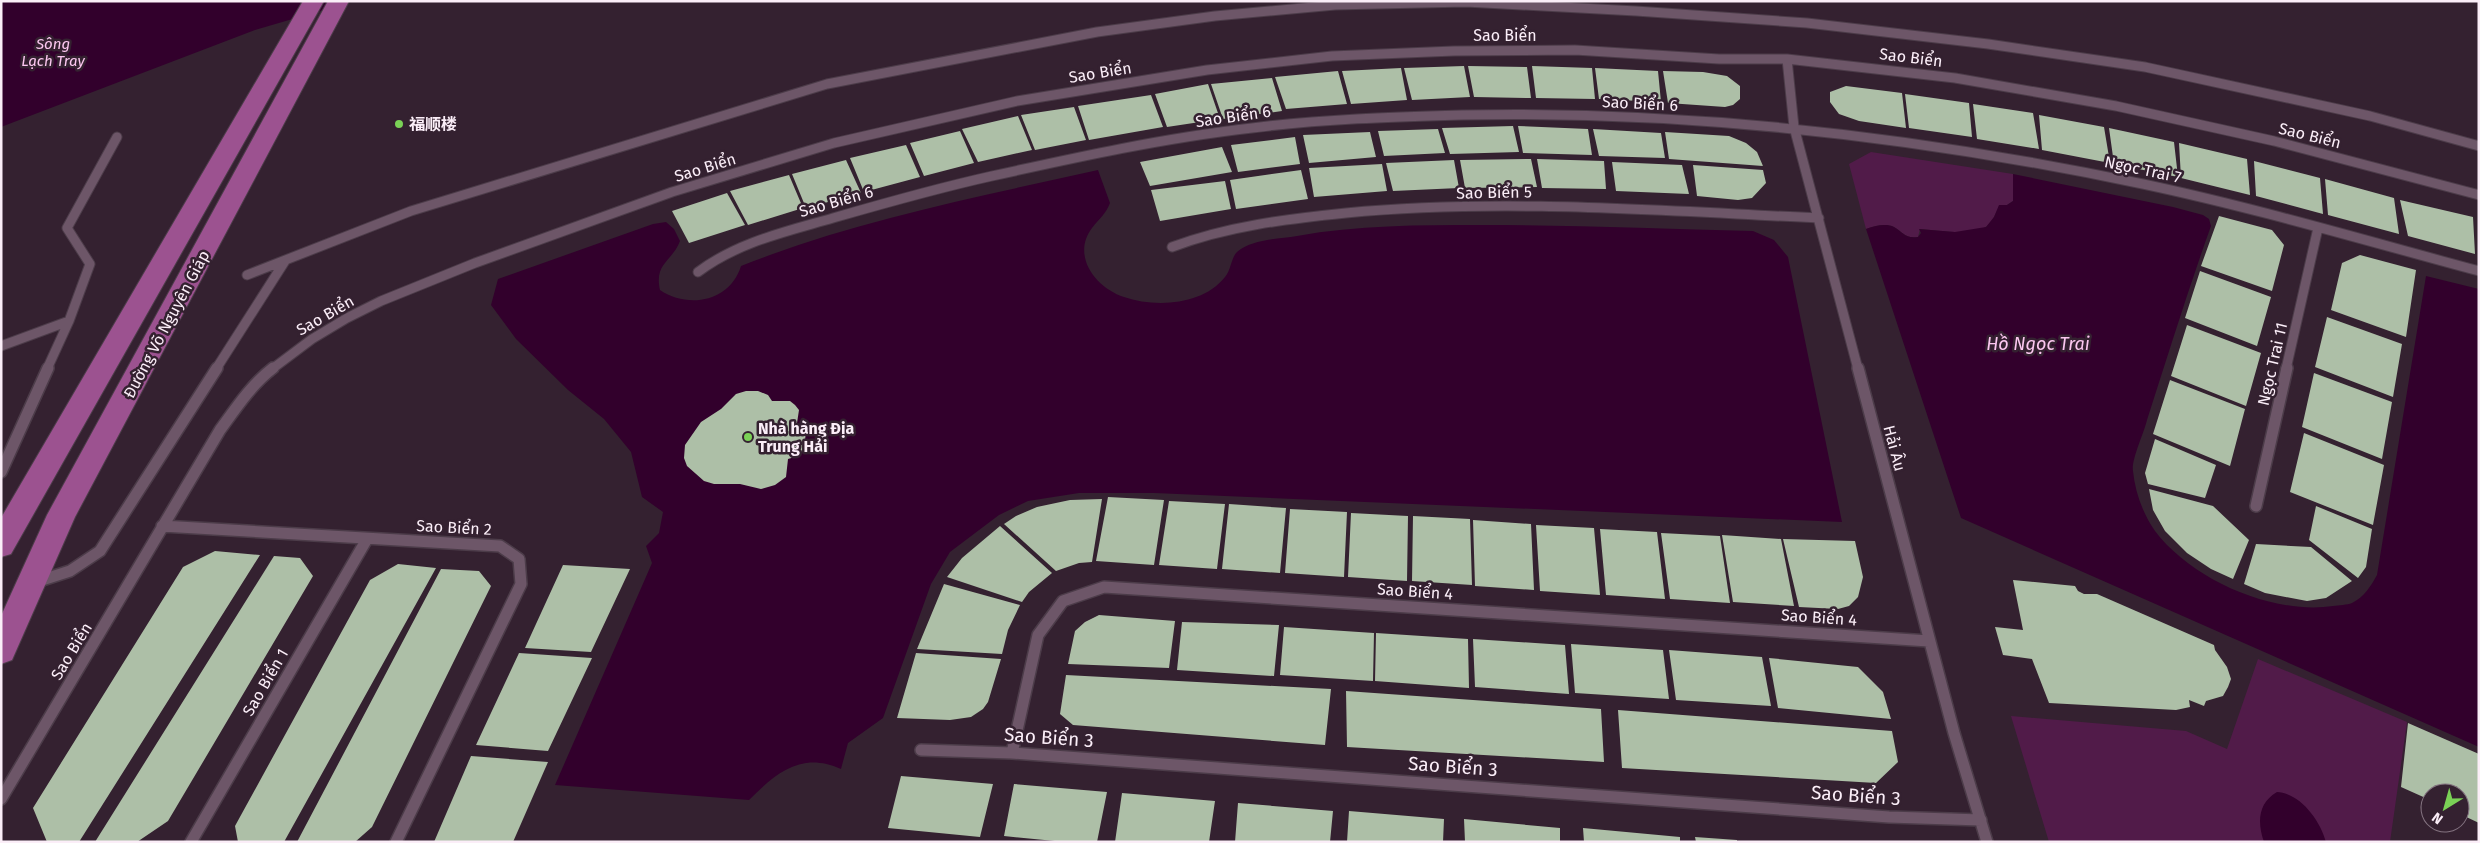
<svg xmlns="http://www.w3.org/2000/svg" width="2480" height="843" font-family="'Fira Sans','Noto Sans SC',sans-serif">
<style>
.green{fill:#511b49}
.water{fill:#32002c}
.building{fill:#adbfa7}
.lines{fill:none;stroke-linecap:round;stroke-linejoin:round}
.service-far1-casing{stroke:#4c3c49;stroke-width:11}
.service-casing{stroke:#4c3c49;stroke-width:14}
.primary-casing{stroke:#4c3c49;stroke-width:2}
.service-far1{stroke:#6d5668;stroke-width:9}
.service{stroke:#6d5668;stroke-width:11}
.primary{fill:#9c5290;fill-rule:evenodd}
.poi-dot{fill:#7ad156;stroke:#342130;stroke-width:2}
.labels{text-anchor:middle;stroke-width:5;stroke-linejoin:round;paint-order:stroke}
.far-water-label{font-size:15px;font-style:italic;fill:#fcc7f0;stroke:#342130}
.street-label{font-size:16px;fill:#fbeef8;stroke:#342130}
.poi-label{font-size:16px;font-weight:bold;fill:#fbeef8;stroke:#342130;text-anchor:start}
.water-label{font-size:18px;font-style:italic;fill:#fcc7f0;stroke:#342130}
.near-street-label{font-size:19px;fill:#fbeef8;stroke:#342130}
</style>
<rect width="100%" height="100%" fill="#342130"/>
<path class="green" d="M 1871,152 L 2013,174 L 2013,201 L 2007,205 L 1999,206 C 1996,213 1993,221 1987,226 C 1973,237 1936,230 1920,229 L 1918,237 C 1905,239 1903,232 1894,227 C 1886,223 1874,226 1866,229 L 1849,164 Z
M 2258,659 L 2407,722 L 2390,842 L 2049,842 L 2011,716 L 2186,731 L 2227,749 Z"/>
<path class="water" d="M 1,1 L 354,1 L 255,30 L 1,127 Z
M 1098,170 L 1110,203 C 1106,214 1099,219 1092,228 C 1071,256 1096,288 1124,297 C 1156,308 1203,305 1225,277 C 1231,270 1231,258 1237,252 C 1252,239 1279,239 1297,236 C 1357,225 1419,225 1480,225 C 1571,225 1662,229 1753,231 L 1774,240 L 1788,257 L 1842,522 L 1154,493 L 1079,493 L 1028,501 L 999,515 L 950,552 L 931,584 L 883,718 L 848,743 L 841,769 C 801,751 776,773 749,800 L 555,785 L 652,563 L 646,546 L 659,533 L 663,512 L 642,497 L 631,452 L 604,419 L 568,390 L 516,339 L 491,305 L 498,279 L 653,224 L 666,222 L 674,229 L 680,241 C 672,262 654,263 660,290 C 688,309 730,302 741,266 C 856,220 978,197 1098,170 Z
M 2013,174 L 2173,207 L 2203,215 L 2209,219 L 2211,226 C 2188,290 2168,355 2147,420 C 2144,433 2131,460 2133,471 C 2135,492 2143,514 2155,531 C 2192,580 2273,615 2333,606 C 2339,605 2347,605 2352,603 C 2364,597 2371,586 2377,575 L 2426,276 L 2479,289 L 2479,747 L 1961,518 L 1866,229 C 1874,226 1886,223 1894,227 C 1903,232 1905,239 1918,237 L 1921,233 L 1919,229 L 1955,232 L 1986,227 L 1994,217 L 1999,205 L 2007,205 L 2013,201 Z
M 2277,792 C 2300,793 2320,820 2326,842 L 2264,842 C 2257,822 2258,803 2277,792 Z"/>
<path class="building" d="M 1464,66 L 1470,97 L 1412,100 L 1404,68 Z
M 1468,66 L 1527,67 L 1531,98 L 1474,97 Z
M 1532,66 L 1592,68 L 1595,99 L 1536,98 Z
M 1401,68 L 1407,100 L 1351,104 L 1342,71 Z
M 1595,68 L 1658,71 L 1661,102 L 1599,99 Z
M 1338,71 L 1347,104 L 1286,109 L 1275,77 Z
M 1663,71 L 1703,72 L 1727,76 L 1740,86 L 1740,99 L 1733,105 L 1725,107 L 1668,103 Z
M 1272,78 L 1282,111 L 1223,119 L 1211,84 Z
M 1208,84 L 1220,119 L 1167,127 L 1155,94 Z
M 1846,86 L 1902,93 L 1906,128 L 1859,121 L 1839,114 L 1830,102 L 1830,92 Z
M 1905,94 L 1969,103 L 1972,137 L 1909,128 Z
M 1151,95 L 1163,127 L 1089,140 L 1078,106 Z
M 1973,104 L 2033,113 L 2039,149 L 1977,139 Z
M 1074,107 L 1086,140 L 1035,150 L 1021,115 Z
M 2039,115 L 2104,127 L 2110,163 L 2042,150 Z
M 1018,116 L 1032,150 L 978,162 L 962,129 Z
M 1513,126 L 1519,152 L 1450,154 L 1442,128 Z
M 1518,126 L 1588,129 L 1592,155 L 1523,153 Z
M 2109,128 L 2174,142 L 2178,177 L 2114,164 Z
M 1438,129 L 1445,153 L 1384,156 L 1378,131 Z
M 1593,129 L 1661,133 L 1665,158 L 1599,156 Z
M 960,131 L 974,163 L 924,176 L 910,143 Z
M 1370,132 L 1376,157 L 1309,163 L 1303,135 Z
M 1665,132 L 1729,136 L 1746,143 L 1757,152 L 1763,166 L 1669,159 Z
M 1295,137 L 1300,164 L 1238,172 L 1231,145 Z
M 2179,143 L 2247,159 L 2250,195 L 2181,178 Z
M 906,145 L 920,177 L 864,192 L 850,158 Z
M 1222,147 L 1232,172 L 1150,186 L 1140,162 Z
M 1531,159 L 1537,187 L 1465,188 L 1460,160 Z
M 1537,159 L 1604,161 L 1606,189 L 1542,188 Z
M 846,160 L 861,193 L 806,208 L 792,174 Z
M 1454,160 L 1459,188 L 1393,191 L 1386,163 Z
M 2254,161 L 2320,178 L 2323,214 L 2256,196 Z
M 1612,162 L 1682,165 L 1689,194 L 1616,191 Z
M 1382,164 L 1387,191 L 1314,197 L 1309,168 Z
M 1693,165 L 1763,170 L 1766,183 L 1752,198 L 1738,200 L 1697,196 Z
M 1301,170 L 1308,199 L 1236,209 L 1230,180 Z
M 789,175 L 803,208 L 748,225 L 730,191 Z
M 2325,179 L 2394,198 L 2399,234 L 2328,215 Z
M 1225,181 L 1231,209 L 1160,221 L 1151,190 Z
M 727,193 L 745,225 L 689,243 L 672,211 Z
M 2400,200 L 2473,217 L 2475,254 L 2408,236 Z
M 2219,216 L 2272,230 L 2284,245 L 2272,291 L 2201,266 Z
M 2360,255 L 2416,270 L 2406,337 L 2331,310 L 2342,263 Z
M 2200,271 L 2271,297 L 2257,346 L 2185,318 Z
M 2327,317 L 2402,344 L 2393,397 L 2315,367 Z
M 2187,325 L 2261,353 L 2246,406 L 2171,376 Z
M 2314,373 L 2392,402 L 2382,459 L 2302,427 Z
M 2170,380 L 2245,409 L 2230,466 L 2153,434 Z
M 746,391 L 758,391 L 768,395 L 772,401 L 790,401 L 795,405 L 799,410 L 797,423 L 806,431 L 804,450 L 798,456 L 788,459 L 786,477 L 775,485 L 761,489 L 740,484 L 714,484 L 704,481 L 687,466 L 684,458 L 685,445 L 701,422 L 721,409 L 736,394 Z
M 2304,433 L 2384,465 L 2373,525 L 2290,492 Z
M 2155,439 L 2216,465 L 2205,498 L 2148,484 L 2145,473 Z
M 2149,489 L 2213,506 L 2249,540 L 2233,579 L 2211,569 L 2187,553 L 2165,531 L 2153,510 Z
M 1108,497 L 1164,500 L 1154,565 L 1096,561 Z
M 1102,499 L 1092,562 L 1079,563 L 1056,571 L 1004,524 L 1016,516 L 1037,507 L 1070,500 Z
M 1169,501 L 1225,504 L 1217,569 L 1159,565 Z
M 1229,504 L 1286,508 L 1280,573 L 1222,569 Z
M 2316,506 L 2372,529 L 2366,567 L 2358,578 L 2309,540 Z
M 1290,509 L 1347,512 L 1344,577 L 1285,573 Z
M 1351,513 L 1408,516 L 1407,581 L 1348,577 Z
M 1413,516 L 1470,519 L 1472,585 L 1412,581 Z
M 1473,520 L 1531,524 L 1534,590 L 1475,586 Z
M 1536,525 L 1594,528 L 1600,595 L 1540,591 Z
M 1000,526 L 1052,573 L 1029,592 L 1022,602 L 947,577 L 962,558 Z
M 1600,529 L 1657,532 L 1665,599 L 1606,595 Z
M 1661,533 L 1720,536 L 1730,603 L 1670,599 Z
M 1722,535 L 1781,539 L 1794,606 L 1733,602 Z
M 1783,539 L 1855,541 L 1863,577 L 1858,597 L 1849,606 L 1838,609 L 1799,607 Z
M 2256,544 L 2311,547 L 2352,581 L 2326,598 L 2307,601 L 2265,593 L 2244,584 Z
M 215,551 L 260,555 L 79,842 L 47,842 L 33,808 L 183,567 Z
M 274,556 L 300,558 L 313,576 L 168,821 L 137,842 L 95,842 Z
M 398,564 L 436,568 L 284,842 L 238,842 L 235,826 L 370,580 Z
M 563,565 L 630,569 L 591,652 L 525,648 Z
M 441,569 L 479,571 L 491,586 L 372,827 L 355,842 L 297,842 Z
M 2013,580 L 2075,586 L 2078,591 L 2084,594 L 2097,594 L 2214,645 L 2215,650 L 2227,667 L 2231,679 L 2228,687 L 2223,696 L 2206,701 L 2204,706 L 2189,700 L 2190,707 L 2176,710 L 2049,703 L 2032,659 L 2003,655 L 1995,627 L 2023,630 Z
M 944,584 L 1020,605 L 1008,630 L 1002,654 L 917,649 Z
M 1099,615 L 1175,621 L 1169,668 L 1068,664 L 1075,631 L 1085,622 Z
M 1182,622 L 1279,625 L 1274,676 L 1177,670 Z
M 1284,627 L 1374,633 L 1373,681 L 1280,675 Z
M 1376,633 L 1468,639 L 1469,688 L 1375,681 Z
M 1473,639 L 1565,645 L 1569,694 L 1475,687 Z
M 1571,644 L 1663,650 L 1669,699 L 1575,693 Z
M 1669,650 L 1762,657 L 1771,706 L 1676,700 Z
M 519,653 L 592,658 L 548,751 L 476,745 Z
M 916,653 L 1001,659 L 988,702 L 983,709 L 971,717 L 950,720 L 897,718 Z
M 1769,658 L 1858,667 L 1883,692 L 1891,719 L 1778,708 Z
M 1066,675 L 1331,689 L 1325,745 L 1073,725 L 1060,714 Z
M 1346,691 L 1601,709 L 1604,762 L 1347,747 Z
M 1618,710 L 1892,731 L 1898,762 L 1876,783 L 1622,768 Z
M 2408,723 L 2479,754 L 2479,823 L 2460,814 L 2460,793 L 2430,793 L 2430,800 L 2401,787 Z
M 471,756 L 548,762 L 513,842 L 434,842 Z
M 901,776 L 993,784 L 980,837 L 888,828 Z
M 1014,784 L 1107,792 L 1097,842 L 1065,842 L 1004,836 Z
M 1122,793 L 1215,801 L 1209,842 L 1115,842 Z
M 1238,803 L 1333,811 L 1330,842 L 1235,842 Z
M 1349,811 L 1444,819 L 1443,842 L 1347,842 Z
M 1464,819 L 1560,828 L 1560,842 L 1465,842 Z
M 1583,828 L 1680,837 L 1680,842 L 1584,842 Z
M 1695,837 L 1737,840 L 1737,842 L 1696,842 Z"/>
<g class="lines">
<g class="service-far1-casing">
<path id="service-far1" d="M 1787,59 L 1794,127 L 1858,369
M 1172,247 C 1228,226 1287,219 1346,213 C 1503,198 1662,211 1819,218
M 698,272 C 738,242 785,232 833,218 C 885,203 938,188 992,176 C 1078,157 1164,138 1252,128 C 1322,119 1392,117 1462,115 C 1691,110 1919,137 2143,184 C 2256,208 2367,241 2479,271
M 247,275 L 411,211 L 827,84 L 1097,32 L 1215,16 L 1335,5 L 1466,2 L 1636,11 L 1807,23 L 1988,44 L 2145,67 L 2370,116 L 2479,146
M 1,346 L 69,321
M 47,369 L 69,321 L 90,264 L 67,228 L 117,137
M 216,369 L 285,261
M 272,369 L 312,339 L 347,318 L 381,301 L 475,263 L 672,192 L 834,143 L 1017,101 L 1207,70 L 1332,56 L 1454,51 L 1575,50 L 1719,59 L 1787,59 L 1955,78 L 2116,106 L 2274,141 L 2479,195
M 2286,369 L 2318,228"/>
</g>
<g class="service-casing">
<path id="service" d="M 1858,368 L 1954,733 L 1987,842
M 1,472 L 48,368
M 2256,506 L 2287,368
M 162,526 L 500,546 L 519,559 L 521,584 L 396,842
M 36,582 L 70,571 L 100,551 L 217,368
M 921,750 L 1012,753 L 1889,817 L 1981,820
M 1012,753 L 1038,635 L 1063,601 L 1104,587 L 1929,641
M 1,799 L 220,430 C 236,408 251,385 273,368
M 191,842 L 367,539"/>
</g>
<g class="primary-casing">
<path id="primary" d="M 303,1 L 324,1 L 11,554 L 1,557 L 1,518 Z
M 328,1 L 349,1 L 75,517 L 12,660 L 1,664 L 1,616 L 47,515 Z"/>
</g>
<use href="#service-far1" class="service-far1"/>
<use href="#service" class="service"/>
<use href="#primary" class="primary"/>
</g>
<g class="poi-dot">
<circle cx="399" cy="124" r="5"/>
<circle cx="748" cy="437" r="5"/>
</g>
<g class="labels">
<g class="far-water-label">
<text x="53" y="49">Sông<tspan x="53" dy="17">Lạch Tray</tspan></text>
</g>
<g class="street-label">
<text x="1505" y="41">Sao Biển</text>
<text transform="translate(1911 57) rotate(7)" y="6">Sao Biển</text>
<text transform="translate(1100 72) rotate(-9)" y="6">Sao Biển</text>
<text transform="translate(1640 103) rotate(3)" y="6">Sao Biển 6</text>
<text transform="translate(1233 116) rotate(-8)" y="6">Sao Biển 6</text>
<text transform="translate(2310 135) rotate(14)" y="6">Sao Biển</text>
<text transform="translate(705 167) rotate(-17)" y="6">Sao Biển</text>
<text transform="translate(2143 169) rotate(12)" y="6">Ngọc Trai 7</text>
<text transform="translate(1494 192) rotate(-1)" y="6">Sao Biển 5</text>
<text transform="translate(836 201) rotate(-16)" y="6">Sao Biển 6</text>
<text transform="translate(325 315) rotate(-30)" y="6">Sao Biển</text>
<text transform="translate(166 324) rotate(-62)" y="6">Đường Võ Nguyên Giáp</text>
<text transform="translate(2272 364) rotate(-77)" y="6">Ngọc Trai 11</text>
<text transform="translate(1895 448) rotate(75)" y="6">Hải Âu</text>
<text transform="translate(454 527) rotate(3)" y="6">Sao Biển 2</text>
<text transform="translate(1415 591) rotate(4)" y="6">Sao Biển 4</text>
<text transform="translate(1819 617) rotate(4)" y="6">Sao Biển 4</text>
<text transform="translate(71 651) rotate(-59)" y="6">Sao Biển</text>
<text transform="translate(265 682) rotate(-60)" y="6">Sao Biển 1</text>
</g>
<g class="poi-label">
<text x="409" y="130">福顺楼</text>
<text x="758" y="434">Nhà hàng Địa<tspan x="758" dy="18">Trung Hải</tspan></text>
</g>
<g class="water-label">
<text x="2038" y="350">Hồ Ngọc Trai</text>
</g>
<g class="near-street-label">
<text transform="translate(1049 737) rotate(4)" y="7">Sao Biển 3</text>
<text transform="translate(1453 766) rotate(4)" y="7">Sao Biển 3</text>
<text transform="translate(1856 795) rotate(4)" y="7">Sao Biển 3</text>
</g>
</g>
<rect width="2480" height="843" fill="none" stroke="#fbeef8" stroke-width="5"/>
<g transform="translate(2445 808) rotate(217)"><circle r="24" fill="#342130" stroke="#847380"/>
<path d="M0-4L9 19L0 12L-9 19Z" fill="#7ad156"/>
<text y="-8" font-size="14" font-weight="bold" text-anchor="middle" fill="#fbeef8">N</text>
</g>
</svg>
